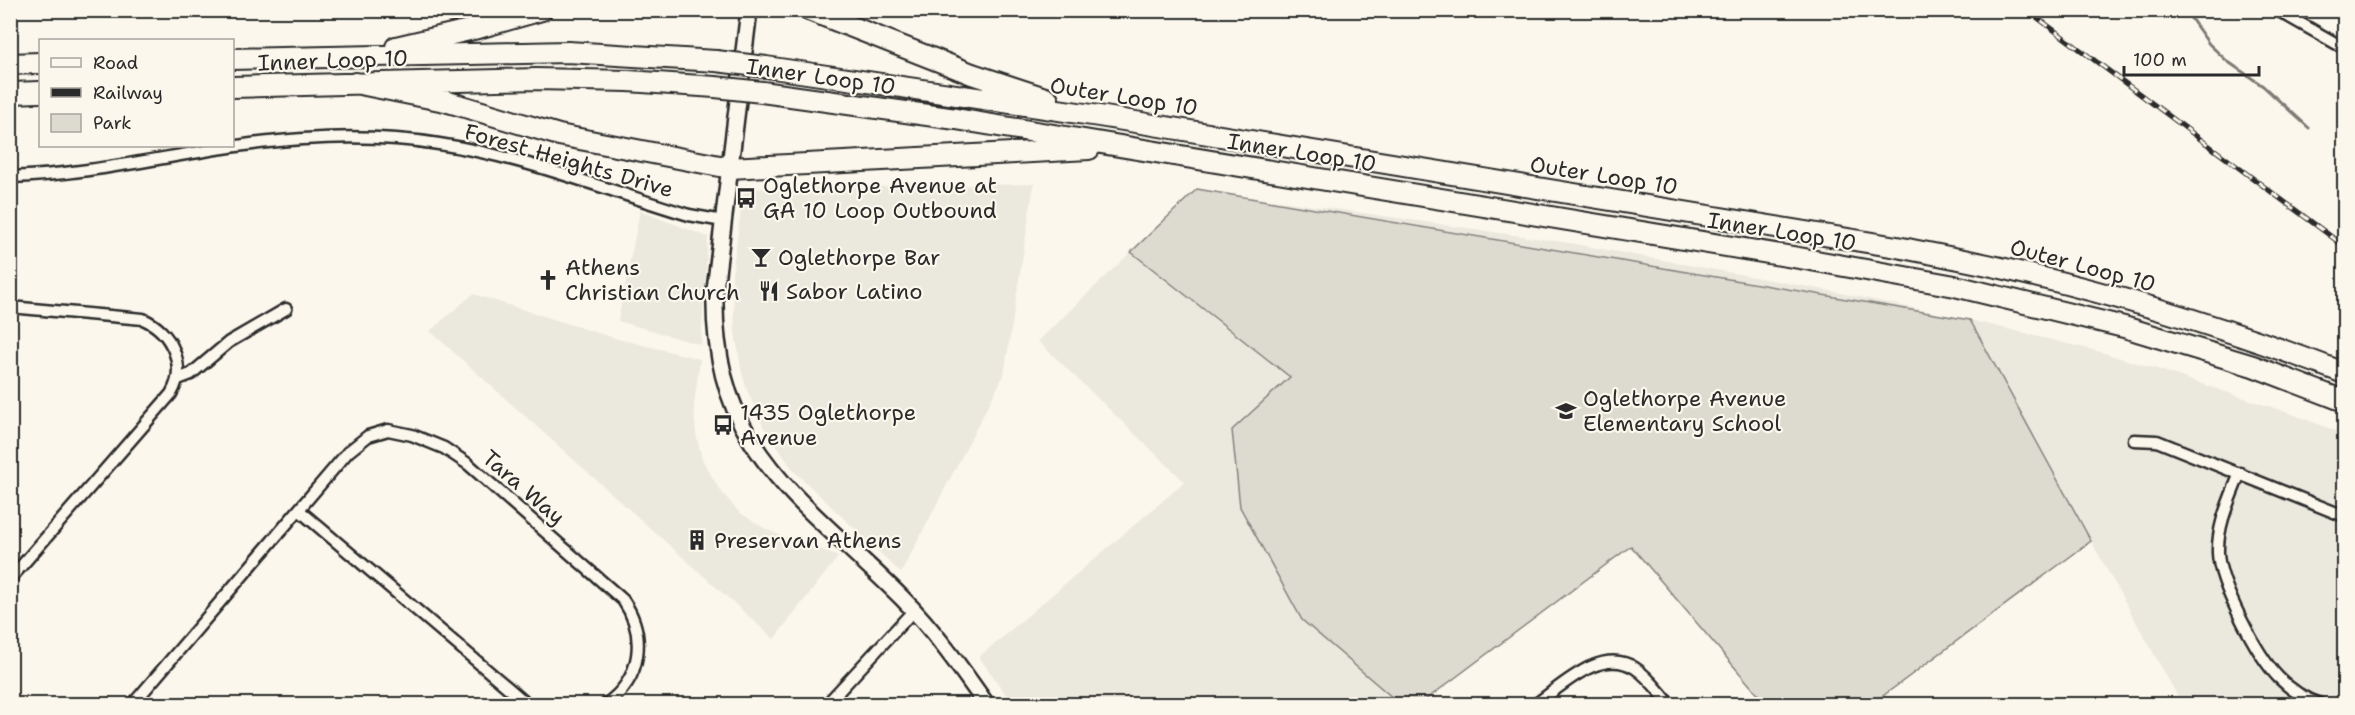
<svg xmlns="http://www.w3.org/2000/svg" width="2355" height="715" font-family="'Shantell Sans',sans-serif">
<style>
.built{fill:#ebe8de}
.green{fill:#dddad0;stroke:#84827e;stroke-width:1.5}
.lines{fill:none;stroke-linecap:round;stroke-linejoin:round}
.stream{stroke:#7b7a75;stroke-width:3}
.minor-casing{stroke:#2b2b2b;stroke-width:15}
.secondary-casing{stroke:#2b2b2b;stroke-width:20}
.motorway-casing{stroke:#2b2b2b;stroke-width:24}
.minor{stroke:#fbf7ec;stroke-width:10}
.secondary{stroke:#fbf7ec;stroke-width:15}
.motorway{stroke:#fbf7ec;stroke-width:20}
.rail-casing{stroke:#2b2b2b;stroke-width:5}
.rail{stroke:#fbf7ec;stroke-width:3;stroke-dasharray:9;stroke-linecap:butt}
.motorway-bridge-casing{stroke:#2b2b2b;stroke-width:24;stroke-linecap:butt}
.motorway-bridge{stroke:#fbf7ec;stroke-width:20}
.labels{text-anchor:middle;stroke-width:4.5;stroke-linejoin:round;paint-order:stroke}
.street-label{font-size:22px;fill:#2b2b2b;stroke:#fbf7ec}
.poi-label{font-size:22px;fill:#2b2b2b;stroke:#fbf7ec;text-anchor:start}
</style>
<rect width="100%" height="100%" fill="#fbf7ec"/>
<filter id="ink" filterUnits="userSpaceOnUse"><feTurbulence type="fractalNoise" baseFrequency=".0167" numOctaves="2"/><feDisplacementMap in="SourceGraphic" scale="12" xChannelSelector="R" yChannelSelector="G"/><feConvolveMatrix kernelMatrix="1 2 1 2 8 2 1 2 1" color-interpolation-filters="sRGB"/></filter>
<g filter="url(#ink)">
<path class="built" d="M 1034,184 L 1004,375 L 901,573 L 794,471 L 764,428 L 747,390 L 741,369 L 735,331 L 732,275 L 744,189 Z
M 1197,189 L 1569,243 L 1831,291 L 1970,320 L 2097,351 L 2160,370 L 2292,414 L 2344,434 L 2344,704 L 2182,704 L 2091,541 L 1872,704 L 1766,704 L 1631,546 L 1420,704 L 1013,704 L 979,657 L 1185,482 L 1038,341 Z
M 640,211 L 708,237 L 701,345 L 618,321 Z
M 473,294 L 614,338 L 700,359 L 694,404 L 696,434 L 702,459 L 719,489 L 739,512 L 762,527 L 783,537 L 807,543 L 838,557 L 774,639 L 430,331 Z"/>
<path class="green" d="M 1197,189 L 1970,320 L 2091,541 L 1872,704 L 1766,704 L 1631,546 L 1420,704 L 1400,704 L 1302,620 L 1240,507 L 1232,430 L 1290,377 L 1131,252 Z"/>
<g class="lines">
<path class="stream" d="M 2185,10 L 2209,44 L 2227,61 L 2263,86 L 2309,128"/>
<g class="minor-casing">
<path id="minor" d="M 2277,10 L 2344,48
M 10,177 C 109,174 205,145 303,139 C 348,136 395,137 439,144 C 525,157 606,190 689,215 L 723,221
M 10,307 L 143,319 C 171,331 188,366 171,394 L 10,579
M 178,379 L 191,374 L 229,342 L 286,309
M 2134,440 L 2157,441 L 2344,516
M 2240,473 C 2230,499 2217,525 2218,553 C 2219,583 2257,655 2278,677 C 2290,689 2304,699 2320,704
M 299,510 L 527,704
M 133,704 L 348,452 L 368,436 L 388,430 L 412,435 L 444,448 L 468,464 L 623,600 C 647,635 642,679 606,704
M 827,704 L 914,610
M 1536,704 C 1562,686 1601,646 1635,668 C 1649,677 1659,692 1670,704"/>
</g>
<g class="secondary-casing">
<path id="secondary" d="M 749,10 L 715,290 C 711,451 801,497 902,598 C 934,630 960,667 986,704"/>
</g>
<g class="motorway-casing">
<path id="motorway" d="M 809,10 L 972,74 L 1048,99
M 396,47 L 482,27 L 542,10
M 232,59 L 568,52 L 716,61
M 10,64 L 40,63
M 766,67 L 1099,116 L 1897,247 C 1938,255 1978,262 2018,272 C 2129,298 2238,332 2344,373
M 355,83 L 445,101 L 559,135 L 730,168 L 1089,149
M 232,87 L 536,79 L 628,81 L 715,87
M 762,92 L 956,119 L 1805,259 L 1955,286 L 2124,327 L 2253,366 L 2344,401
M 10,93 L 40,92"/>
</g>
<use href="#minor" class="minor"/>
<use href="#secondary" class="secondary"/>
<use href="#motorway" class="motorway"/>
<g class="rail-casing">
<path id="rail" d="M 2027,10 L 2344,246"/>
</g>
<use href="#rail" class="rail"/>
<g class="motorway-bridge-casing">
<path id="motorway-bridge" d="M 716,61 L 766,67
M 715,87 L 762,92"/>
</g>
<use href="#motorway-bridge" class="motorway-bridge"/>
</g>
</g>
<defs>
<g id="bus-bare" transform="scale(1.62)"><path d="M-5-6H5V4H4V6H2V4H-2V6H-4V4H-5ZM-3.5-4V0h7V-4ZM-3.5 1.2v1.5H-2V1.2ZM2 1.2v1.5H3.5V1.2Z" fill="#2b2b2b" stroke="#fbf7ec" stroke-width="2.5" paint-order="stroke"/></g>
<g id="bar-bare" transform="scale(1.62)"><path d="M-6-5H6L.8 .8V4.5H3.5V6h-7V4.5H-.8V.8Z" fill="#2b2b2b" stroke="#fbf7ec" stroke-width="2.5" paint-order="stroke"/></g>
<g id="church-bare" transform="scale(1.62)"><path d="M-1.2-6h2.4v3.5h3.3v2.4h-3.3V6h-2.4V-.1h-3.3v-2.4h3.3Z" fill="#2b2b2b" stroke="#fbf7ec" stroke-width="2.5" paint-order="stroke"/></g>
<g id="restaurant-bare" transform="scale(1.62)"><path d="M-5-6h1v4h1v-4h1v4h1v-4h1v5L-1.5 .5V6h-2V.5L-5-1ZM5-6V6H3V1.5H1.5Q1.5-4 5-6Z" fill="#2b2b2b" stroke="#fbf7ec" stroke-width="2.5" paint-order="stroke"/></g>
<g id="school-bare" transform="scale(1.62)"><path d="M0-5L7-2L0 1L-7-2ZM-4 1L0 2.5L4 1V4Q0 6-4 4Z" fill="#2b2b2b" stroke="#fbf7ec" stroke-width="2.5" paint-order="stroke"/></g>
<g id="building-bare" transform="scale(1.62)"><path d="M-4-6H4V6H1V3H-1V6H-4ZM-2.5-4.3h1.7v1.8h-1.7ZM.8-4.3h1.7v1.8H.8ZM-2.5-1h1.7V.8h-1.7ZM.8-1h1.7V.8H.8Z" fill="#2b2b2b" stroke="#fbf7ec" stroke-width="2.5" paint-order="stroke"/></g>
</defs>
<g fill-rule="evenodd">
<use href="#bus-bare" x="746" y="198"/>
<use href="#bar-bare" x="761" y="257"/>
<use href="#church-bare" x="548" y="280"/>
<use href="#restaurant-bare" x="769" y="291"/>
<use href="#school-bare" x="1566" y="411"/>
<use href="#bus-bare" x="723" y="425"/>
<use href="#building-bare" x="697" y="540"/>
</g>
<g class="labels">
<g class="street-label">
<text transform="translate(333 60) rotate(-2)" y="8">Inner Loop 10</text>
<text transform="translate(821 76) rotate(8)" y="8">Inner Loop 10</text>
<text transform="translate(1124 96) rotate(9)" y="8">Outer Loop 10</text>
<text transform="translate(1302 152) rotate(9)" y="8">Inner Loop 10</text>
<text transform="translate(569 160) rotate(16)" y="8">Forest Heights Drive</text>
<text transform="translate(1604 175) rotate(9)" y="8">Outer Loop 10</text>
<text transform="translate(1782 231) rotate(9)" y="8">Inner Loop 10</text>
<text transform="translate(2083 265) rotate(15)" y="8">Outer Loop 10</text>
<text transform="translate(524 487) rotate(41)" y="8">Tara Way</text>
</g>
<g class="poi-label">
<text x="763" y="193">Oglethorpe Avenue at<tspan x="763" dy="25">GA 10 Loop Outbound</tspan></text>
<text x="778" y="265">Oglethorpe Bar</text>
<text x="565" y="275">Athens<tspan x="565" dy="25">Christian Church</tspan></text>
<text x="786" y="299">Sabor Latino</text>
<text x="1583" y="406">Oglethorpe Avenue<tspan x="1583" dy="25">Elementary School</tspan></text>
<text x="740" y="420">1435 Oglethorpe<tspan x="740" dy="25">Avenue</tspan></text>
<text x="714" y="548">Preservan Athens</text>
</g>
</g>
<rect width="2355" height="715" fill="none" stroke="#fbf7ec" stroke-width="36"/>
<rect x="18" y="18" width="2319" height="679" fill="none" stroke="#2b2b2b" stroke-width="2" filter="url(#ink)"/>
<rect x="39" y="39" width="195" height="108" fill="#fbf7ec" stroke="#a8a59f" stroke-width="1.5"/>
<rect x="51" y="58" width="30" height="9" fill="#fbf7ec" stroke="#a8a59f" stroke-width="1.5"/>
<text x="93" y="69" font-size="18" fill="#2b2b2b">Road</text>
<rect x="51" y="88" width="30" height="9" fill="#2b2b2b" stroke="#a8a59f" stroke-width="1.5"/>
<text x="93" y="99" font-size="18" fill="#2b2b2b">Railway</text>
<rect x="51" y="114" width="30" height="18" fill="#dddad0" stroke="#a8a59f" stroke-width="1.5"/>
<text x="93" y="129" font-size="18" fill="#2b2b2b">Park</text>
<path d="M2124 66v9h135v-9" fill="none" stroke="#2b2b2b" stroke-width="3"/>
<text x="2133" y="66" font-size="18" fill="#2b2b2b" stroke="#fbf7ec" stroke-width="4.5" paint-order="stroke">100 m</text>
</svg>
